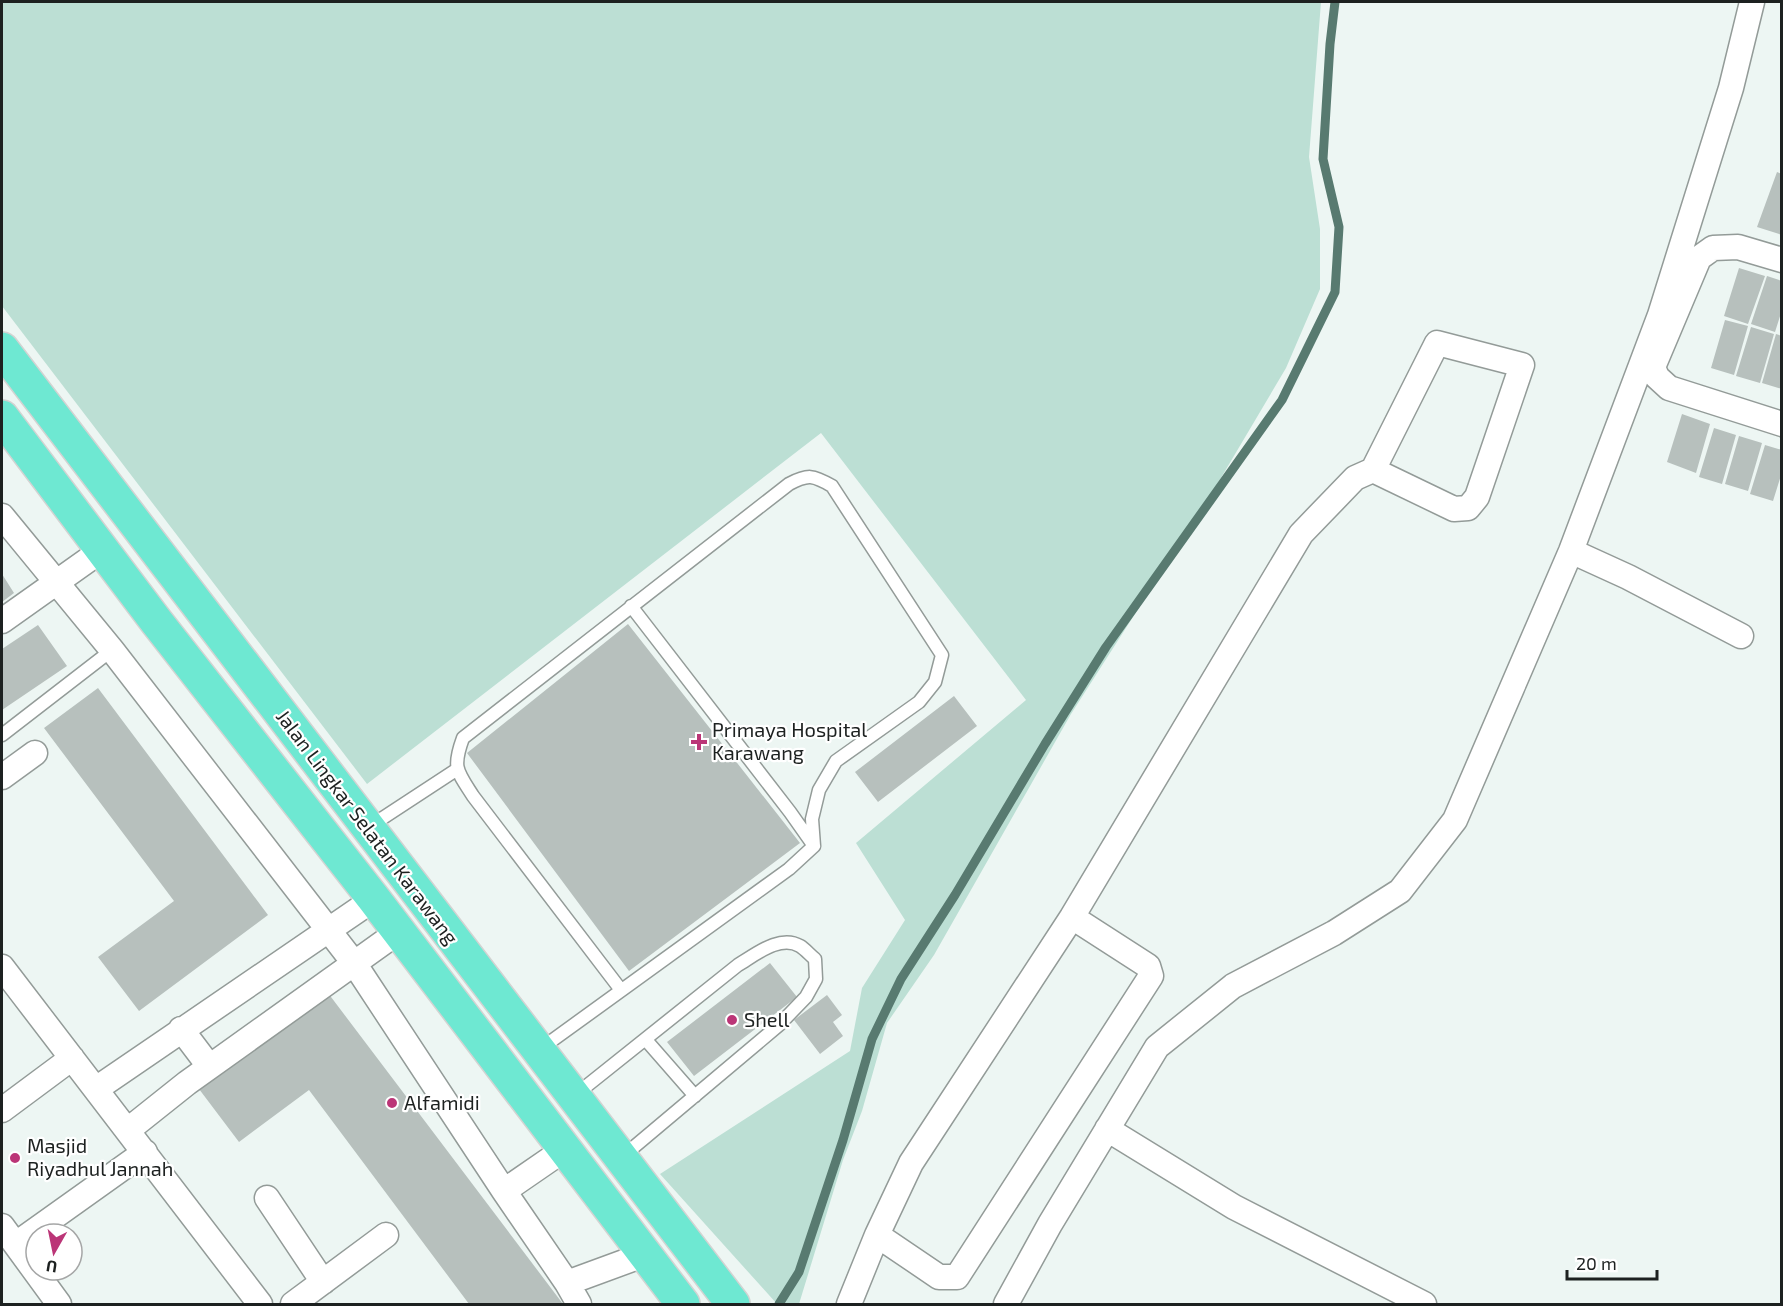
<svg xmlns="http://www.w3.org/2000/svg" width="1783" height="1306" font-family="'Exo 2',sans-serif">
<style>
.green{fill:#bcdfd4}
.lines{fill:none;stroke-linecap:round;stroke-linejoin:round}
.stream{stroke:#587a70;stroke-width:9}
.building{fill:#b7c0bd}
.service-casing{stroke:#939b98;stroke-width:15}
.minor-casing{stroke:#939b98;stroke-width:27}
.primary-casing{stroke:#d2d3d2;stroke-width:36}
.service{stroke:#fff;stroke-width:12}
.minor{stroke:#fff;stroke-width:24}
.primary{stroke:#6ee8d2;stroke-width:33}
.poi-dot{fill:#bb3577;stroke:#fff;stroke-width:2}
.labels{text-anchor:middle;stroke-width:4.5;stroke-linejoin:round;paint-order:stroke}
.poi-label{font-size:20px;fill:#1d2120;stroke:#fff;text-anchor:start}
.street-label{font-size:20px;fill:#1d2120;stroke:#fff}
</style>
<rect width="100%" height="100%" fill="#edf6f3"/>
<path class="green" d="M 2,2 L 1321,2 L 1309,157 L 1320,229 L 1320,289 L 1286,368 L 1209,498 L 1071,714 L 934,955 L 887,1023 L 862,1111 L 843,1160 L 799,1304 L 777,1304 L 660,1174 L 850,1051 L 862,988 L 905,920 L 856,843 L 1026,700 L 821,433 L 367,784 L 2,306 Z"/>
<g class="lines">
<path class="stream" d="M 779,1304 L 799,1272 L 843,1140 L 872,1039 L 901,979 L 955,895 L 1045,744 L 1106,647 L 1282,400 L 1335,292 L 1339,227 L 1323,159 L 1330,44 L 1335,2"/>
</g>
<path class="building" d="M 1777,172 L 1782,174 L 1782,235 L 1757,227 Z
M 1739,268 L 1765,276 L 1748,324 L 1724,316 Z
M 1767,276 L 1782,281 L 1782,310 L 1775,332 L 1751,324 Z
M 1725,320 L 1748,326 L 1734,375 L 1711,368 Z
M 1751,327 L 1774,334 L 1760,383 L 1736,376 Z
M 1776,334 L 1782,336 L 1782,389 L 1762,383 Z
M 1682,414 L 1710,424 L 1696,473 L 1667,462 Z
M 1714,428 L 1736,435 L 1722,484 L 1699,477 Z
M 1739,436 L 1762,443 L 1748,491 L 1725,484 Z
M 1765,445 L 1782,450 L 1782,472 L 1773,501 L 1750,494 Z
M 2,574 L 14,593 L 2,602 Z
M 628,624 L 800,843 L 629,971 L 467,753 Z
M 38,625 L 67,666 L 2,710 L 2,649 Z
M 98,688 L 268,915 L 139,1011 L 98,957 L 174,901 L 44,728 Z
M 954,696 L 977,726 L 878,802 L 855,772 Z
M 770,963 L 797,997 L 694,1076 L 667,1042 Z
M 328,993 L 563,1304 L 469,1304 L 309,1090 L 239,1142 L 199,1089 Z
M 827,995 L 842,1015 L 833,1022 L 843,1036 L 820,1054 L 794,1020 Z"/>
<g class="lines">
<g class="service-casing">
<path id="service" d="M 2,735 L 112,650
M 369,827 L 456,770
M 621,990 L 473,796 C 457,771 452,768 463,738 L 789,484 C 808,474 813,475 832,486 L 942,655 L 935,682 L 919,702 L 836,761 L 819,790 L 812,819 L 814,846
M 646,1040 L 695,1096
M 539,1050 L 789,869 L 814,846 L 790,812 L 631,606
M 574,1096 L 738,965 C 755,955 780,934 800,946 C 805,949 810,955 815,959 L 816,979 L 806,997 L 779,1025 L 622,1157"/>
</g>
<g class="minor-casing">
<path id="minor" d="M 1782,260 L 1738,247 L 1713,248 L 1699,258 L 1653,367 L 1657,377 L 1669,388 L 1782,424
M 2,516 L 112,650 L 354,963 L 504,1191 L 567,1283 L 579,1304
M 1571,551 L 1628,577 L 1741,636
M 2,621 L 102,550
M 2,777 L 35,753
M 2,967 L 260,1304
M 181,1029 L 209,1066
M 96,1089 L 374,899
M 2,1110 L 72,1058
M 1107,1129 L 1234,1207 L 1424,1304
M 128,1130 L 187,1083 L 398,932
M 504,1191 L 565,1149
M 267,1198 L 323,1282
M 2,1226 L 59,1304
M 877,1235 L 911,1163 L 1072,917 L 1301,534 L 1355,478 L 1373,470 L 1437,343 L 1522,365 L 1477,497 L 1468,508 L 1454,509 L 1373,470
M 16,1244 L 145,1152
M 567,1283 L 646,1254
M 293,1304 L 386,1235
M 849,1304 L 877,1235 L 939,1277 L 957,1277 L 1151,976 L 1148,966 L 1072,917
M 1006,1304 L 1050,1224 L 1157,1047 L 1233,986 L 1334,933 L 1400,891 L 1455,820 L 1571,551 L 1660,315 L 1731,88 L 1752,2"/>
</g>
<g class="primary-casing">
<path id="primary" d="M 2,349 L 733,1304
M 2,417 L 156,621 L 374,899 L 683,1304"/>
</g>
<use href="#service" class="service"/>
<use href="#minor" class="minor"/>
<use href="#primary" class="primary"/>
</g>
<g class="poi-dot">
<path d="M696 733h6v6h6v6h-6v6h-6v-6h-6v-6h6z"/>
<circle cx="732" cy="1020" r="6"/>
<circle cx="392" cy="1103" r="6"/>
<circle cx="15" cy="1158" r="6"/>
</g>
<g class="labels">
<g class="poi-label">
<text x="712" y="737">Primaya Hospital<tspan x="712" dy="23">Karawang</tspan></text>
<text x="744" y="1027">Shell</text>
<text x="404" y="1110">Alfamidi</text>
<text x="27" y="1153">Masjid<tspan x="27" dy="23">Riyadhul Jannah</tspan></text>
</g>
<g class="street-label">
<text transform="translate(367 827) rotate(53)" y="7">Jalan Lingkar Selatan Karawang</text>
</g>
</g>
<rect width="1783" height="1306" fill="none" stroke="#1d2120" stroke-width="6"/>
<g transform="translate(54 1252) rotate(189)"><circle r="28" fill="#ffffff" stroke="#a5a6a6" stroke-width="1.5"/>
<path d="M0-4.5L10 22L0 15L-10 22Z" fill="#bb3577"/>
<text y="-9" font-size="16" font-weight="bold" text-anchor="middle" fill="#1d2120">U</text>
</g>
<path d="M1567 1270v9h90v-9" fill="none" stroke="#1d2120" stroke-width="3"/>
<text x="1576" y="1270" font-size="18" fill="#1d2120" stroke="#ffffff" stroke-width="4.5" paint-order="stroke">20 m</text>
</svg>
